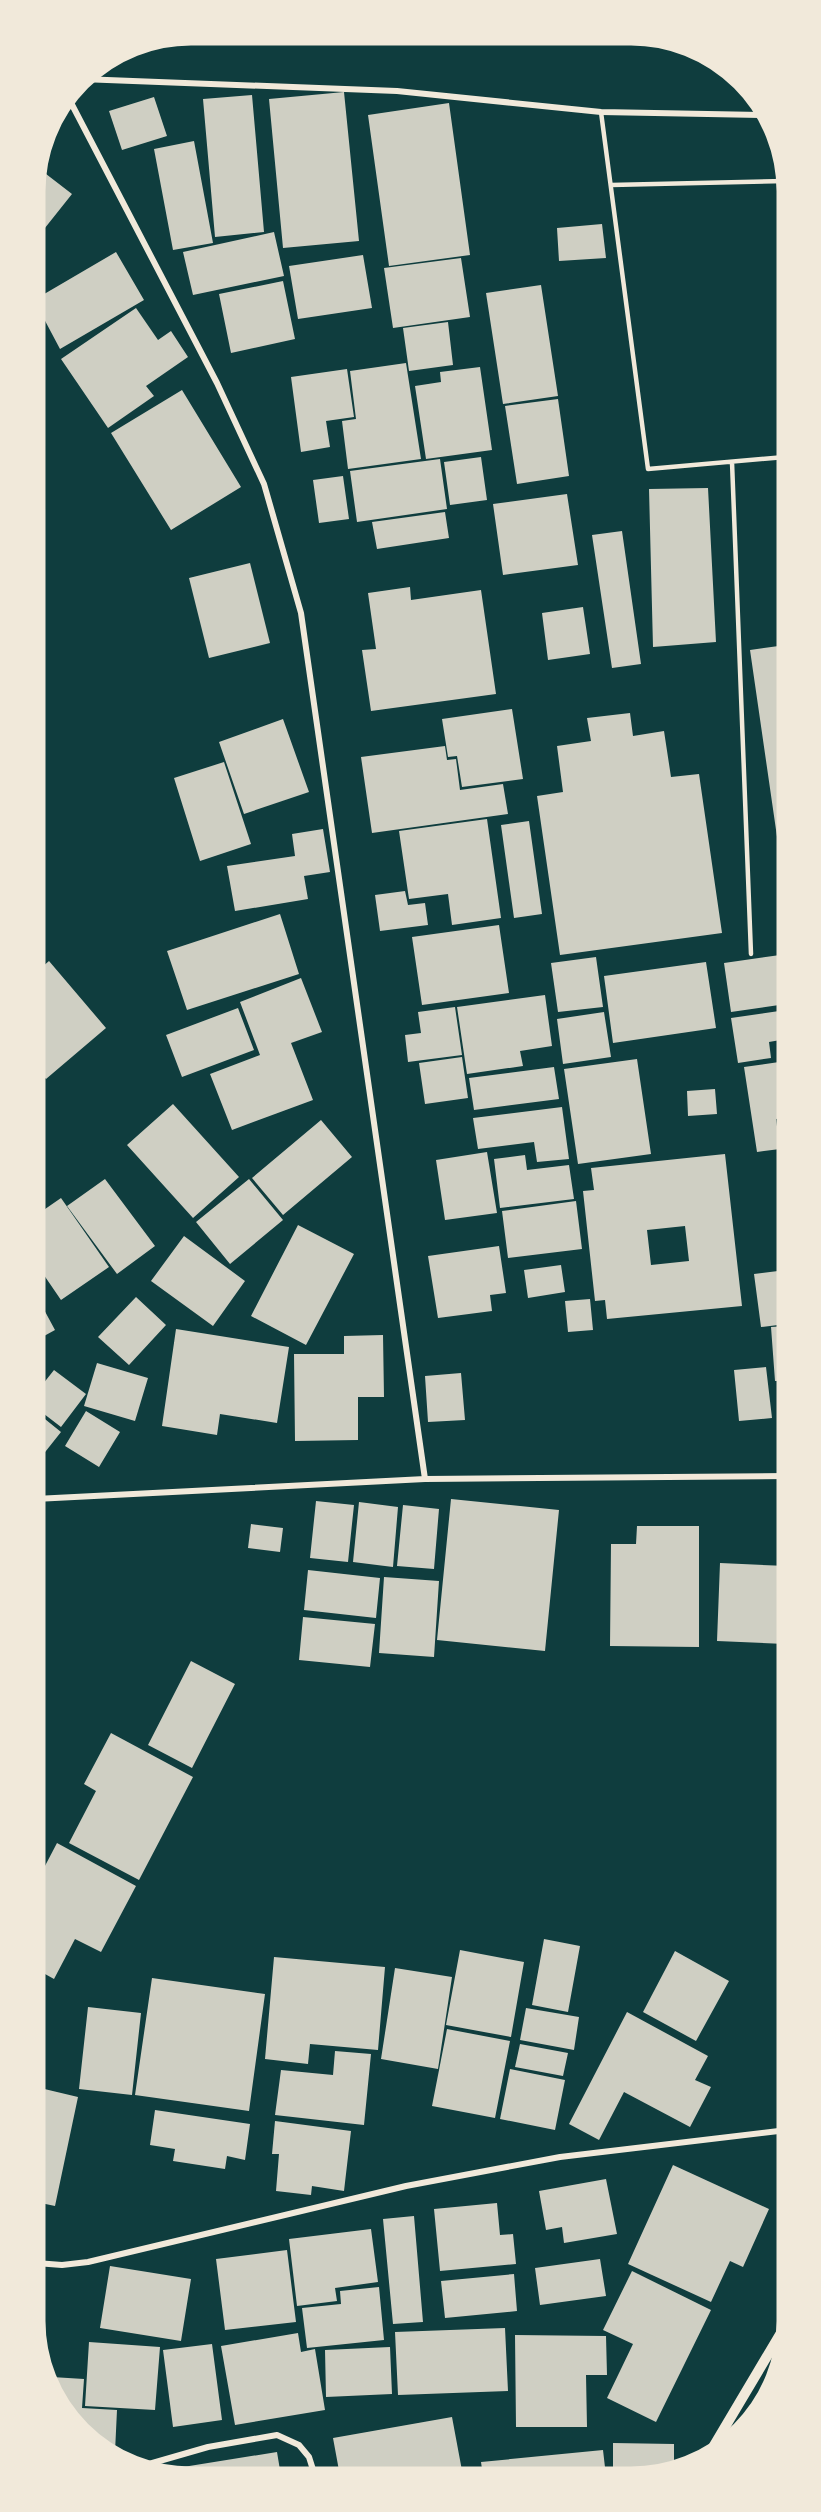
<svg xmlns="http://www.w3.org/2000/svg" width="821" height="2512" font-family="'DejaVu Sans',sans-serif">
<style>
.building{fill:#cfcfc3;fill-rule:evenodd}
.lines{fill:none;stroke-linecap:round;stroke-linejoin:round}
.service{stroke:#f1e9da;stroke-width:4.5}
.minor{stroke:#f1e9da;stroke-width:6}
.tertiary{stroke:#f1e9da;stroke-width:10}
.rim{fill:none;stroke:#f1e9da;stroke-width:3}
</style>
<rect width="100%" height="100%" fill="#0f3d3e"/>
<path class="building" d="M 344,92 L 359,241 L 283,248 L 269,99 Z
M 252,95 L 264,232 L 215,237 L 203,99 Z
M 154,97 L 167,136 L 122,150 L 109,111 Z
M 449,103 L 470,255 L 389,266 L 368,115 Z
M 194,141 L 213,243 L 173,250 L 154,149 Z
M 37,167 L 72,194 L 33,243 L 33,180 Z
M 602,224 L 606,258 L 559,261 L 557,228 Z
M 274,232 L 284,276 L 193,295 L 183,252 Z
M 116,252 L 144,300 L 60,349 L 34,300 Z
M 363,255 L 372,308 L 298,319 L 289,266 Z
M 461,258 L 470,317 L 393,328 L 384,268 Z
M 283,281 L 295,339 L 231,353 L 219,294 Z
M 541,285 L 558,396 L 503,404 L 486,293 Z
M 136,308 L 158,340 L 171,331 L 188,357 L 146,386 L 154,396 L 108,428 L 61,359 Z
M 448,322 L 453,365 L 409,371 L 403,328 Z
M 406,363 L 421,459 L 348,469 L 342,421 L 356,419 L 350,371 Z
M 480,367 L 492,450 L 426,459 L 415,386 L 441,382 L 440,372 Z
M 347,369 L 354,417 L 326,421 L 330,447 L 301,452 L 291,377 Z
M 182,390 L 241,487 L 171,530 L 111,433 Z
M 558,399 L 569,476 L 517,484 L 505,406 Z
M 481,457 L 487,500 L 450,505 L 444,462 Z
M 440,459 L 447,509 L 357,522 L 350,471 Z
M 343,476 L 349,519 L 319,523 L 313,480 Z
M 708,488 L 716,642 L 653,647 L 649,489 Z
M 567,494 L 578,565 L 503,575 L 493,504 Z
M 445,512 L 449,538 L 377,549 L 372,522 Z
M 622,531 L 641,664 L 612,668 L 592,535 Z
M 250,563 L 270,643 L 209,658 L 189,578 Z
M 410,587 L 411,600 L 481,590 L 496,694 L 371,711 L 362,650 L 376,649 L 368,593 Z
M 583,607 L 590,654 L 548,660 L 542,613 Z
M 786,645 L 786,892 L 785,892 L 750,650 Z
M 512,709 L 523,779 L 462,787 L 457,756 L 448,757 L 442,719 Z
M 630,713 L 633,736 L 664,731 L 671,777 L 699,774 L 722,933 L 560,955 L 537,796 L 563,792 L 557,746 L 591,741 L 587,718 Z
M 283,719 L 309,792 L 244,814 L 219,742 Z
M 445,746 L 447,760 L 456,759 L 460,790 L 503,784 L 508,814 L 372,833 L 361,757 Z
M 224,762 L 251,844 L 200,861 L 174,778 Z
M 487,819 L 501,918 L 452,925 L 448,894 L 409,899 L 399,831 Z
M 529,821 L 542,914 L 514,918 L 501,825 Z
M 323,829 L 330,872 L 304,876 L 308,899 L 235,911 L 227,866 L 295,856 L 292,834 Z
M 405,891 L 408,905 L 425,903 L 428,925 L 380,931 L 375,895 Z
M 280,914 L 299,974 L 187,1010 L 167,951 Z
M 499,925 L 509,993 L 422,1005 L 412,937 Z
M 780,955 L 786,1004 L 731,1012 L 724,963 Z
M 596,957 L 603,1007 L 558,1012 L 551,963 Z
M 49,961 L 106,1028 L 46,1079 L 34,1065 L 34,974 Z
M 706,962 L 716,1028 L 613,1043 L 604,976 Z
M 301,978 L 322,1032 L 291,1043 L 313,1100 L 232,1130 L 210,1074 L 260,1055 L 240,1002 Z
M 545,995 L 552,1046 L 520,1051 L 523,1066 L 467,1074 L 457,1007 Z
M 455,1007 L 462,1055 L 408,1062 L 405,1035 L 421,1033 L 418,1012 Z
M 238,1008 L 254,1050 L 182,1077 L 166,1035 Z
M 786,1010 L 786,1039 L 769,1042 L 771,1058 L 738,1063 L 731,1018 Z
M 604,1012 L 611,1057 L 563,1064 L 557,1019 Z
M 462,1057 L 468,1098 L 425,1104 L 419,1063 Z
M 637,1059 L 651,1154 L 578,1164 L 564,1069 Z
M 786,1061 L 786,1118 L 776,1119 L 780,1149 L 757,1152 L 744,1067 Z
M 554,1067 L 559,1099 L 474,1110 L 469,1078 Z
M 715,1089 L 717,1114 L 688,1116 L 687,1091 Z
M 173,1104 L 239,1177 L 193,1218 L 127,1145 Z
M 562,1107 L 569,1159 L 537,1162 L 534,1142 L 478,1149 L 473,1118 Z
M 321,1120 L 352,1157 L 283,1215 L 252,1178 Z
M 487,1152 L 497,1213 L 445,1220 L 436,1160 Z
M 725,1154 L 742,1306 L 607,1319 L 605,1300 L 595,1301 L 583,1191 L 594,1190 L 591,1168 ZM 685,1226 L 689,1261 L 651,1265 L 647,1230 Z
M 525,1155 L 527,1170 L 569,1165 L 574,1199 L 500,1208 L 494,1159 Z
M 105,1179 L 155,1246 L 117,1274 L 67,1206 Z
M 249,1179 L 283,1220 L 230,1264 L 196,1222 Z
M 61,1198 L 109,1267 L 61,1300 L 35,1262 L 35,1216 Z
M 576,1201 L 582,1249 L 508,1258 L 502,1211 Z
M 298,1225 L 354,1254 L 306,1345 L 251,1316 Z
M 184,1236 L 245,1281 L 213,1326 L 151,1281 Z
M 499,1246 L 506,1293 L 490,1295 L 492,1311 L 438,1318 L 428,1256 Z
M 561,1265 L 565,1292 L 528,1298 L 524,1270 Z
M 786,1270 L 786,1324 L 761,1327 L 754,1274 Z
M 35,1293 L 55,1330 L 35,1341 Z
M 136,1297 L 166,1325 L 129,1365 L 98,1337 Z
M 590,1299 L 593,1330 L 568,1332 L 565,1301 Z
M 786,1326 L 787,1381 L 775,1381 L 771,1327 Z
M 176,1329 L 289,1347 L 277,1423 L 220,1414 L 217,1435 L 162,1426 Z
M 383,1335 L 384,1397 L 358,1397 L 358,1440 L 295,1441 L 294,1354 L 344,1354 L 344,1336 Z
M 97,1363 L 148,1378 L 135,1421 L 84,1406 Z
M 766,1367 L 772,1418 L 739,1421 L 734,1370 Z
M 54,1370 L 86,1394 L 61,1427 L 35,1407 L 35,1394 Z
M 461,1373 L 465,1420 L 428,1422 L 425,1376 Z
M 783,1397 L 787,1397 L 787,1427 L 785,1427 Z
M 35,1411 L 61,1432 L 38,1461 L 35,1459 Z
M 86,1411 L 120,1432 L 99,1467 L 65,1446 Z
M 451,1499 L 559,1510 L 545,1651 L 437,1640 Z
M 316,1501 L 354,1505 L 348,1562 L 310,1558 Z
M 359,1502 L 398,1507 L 393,1567 L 353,1562 Z
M 403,1505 L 439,1509 L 434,1569 L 397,1566 Z
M 251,1524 L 283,1528 L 280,1552 L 248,1548 Z
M 637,1526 L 699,1526 L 699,1647 L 610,1646 L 611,1544 L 636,1544 Z
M 720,1563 L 787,1566 L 785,1644 L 717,1641 Z
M 308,1570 L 380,1578 L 376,1618 L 304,1610 Z
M 384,1577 L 439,1581 L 434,1657 L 379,1653 Z
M 303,1617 L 375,1624 L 370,1667 L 299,1660 Z
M 191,1661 L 235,1684 L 192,1768 L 148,1745 Z
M 111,1733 L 193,1777 L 139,1880 L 69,1843 L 96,1791 L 84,1784 Z
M 57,1843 L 136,1886 L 101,1952 L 75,1939 L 54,1979 L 36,1969 L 35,1885 Z
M 544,1939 L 580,1946 L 568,2012 L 532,2005 Z
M 460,1950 L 524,1962 L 511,2037 L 446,2025 Z
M 675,1951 L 729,1981 L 696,2041 L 643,2012 Z
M 274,1957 L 385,1967 L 378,2050 L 310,2044 L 308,2064 L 265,2059 Z
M 395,1968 L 452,1977 L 438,2069 L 381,2059 Z
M 152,1978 L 265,1994 L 249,2111 L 135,2095 Z
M 36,1984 L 45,1985 L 37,2055 L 36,2055 Z
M 88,2007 L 141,2013 L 132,2095 L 79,2089 Z
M 526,2008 L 579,2017 L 574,2050 L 520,2040 Z
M 627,2012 L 708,2056 L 695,2080 L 711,2087 L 690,2127 L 624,2092 L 599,2140 L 569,2124 Z
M 447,2029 L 510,2041 L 495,2118 L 432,2106 Z
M 520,2044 L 568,2053 L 563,2076 L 515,2067 Z
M 335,2051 L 371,2054 L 364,2125 L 275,2115 L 281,2070 L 333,2075 Z
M 510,2069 L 565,2080 L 555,2130 L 500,2119 Z
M 36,2087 L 78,2097 L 55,2206 L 36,2202 Z
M 155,2110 L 250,2124 L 245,2160 L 227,2156 L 225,2169 L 173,2161 L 175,2149 L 150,2145 Z
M 275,2121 L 351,2131 L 344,2191 L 312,2186 L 311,2195 L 276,2191 L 279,2154 L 272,2154 Z
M 673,2165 L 769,2209 L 743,2267 L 730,2261 L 711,2302 L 628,2264 Z
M 606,2179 L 617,2234 L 564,2243 L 562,2227 L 546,2230 L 539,2191 Z
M 497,2203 L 500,2235 L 513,2234 L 516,2264 L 440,2271 L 434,2209 Z
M 414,2216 L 423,2322 L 393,2324 L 383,2219 Z
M 371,2229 L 378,2282 L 335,2288 L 337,2301 L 297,2306 L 289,2239 Z
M 287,2250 L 296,2322 L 225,2330 L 216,2259 Z
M 600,2259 L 606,2296 L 540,2305 L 535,2268 Z
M 110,2266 L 191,2279 L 181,2341 L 100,2328 Z
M 632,2271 L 711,2310 L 656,2422 L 607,2398 L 633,2344 L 603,2330 Z
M 514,2274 L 517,2311 L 445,2318 L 441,2281 Z
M 379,2287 L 384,2340 L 307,2348 L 302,2308 L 341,2304 L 340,2291 Z
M 505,2328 L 508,2391 L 398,2395 L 395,2332 Z
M 298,2333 L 301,2352 L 315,2349 L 325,2410 L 235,2425 L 221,2346 Z
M 515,2335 L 606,2336 L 607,2375 L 586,2375 L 587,2427 L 516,2427 Z
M 89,2342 L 160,2347 L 155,2410 L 85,2406 Z
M 212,2344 L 222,2420 L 173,2427 L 163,2350 Z
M 390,2347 L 392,2394 L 326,2397 L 325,2350 Z
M 52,2377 L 84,2379 L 82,2408 L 117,2410 L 115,2452 L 79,2433 L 52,2382 Z
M 452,2417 L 463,2476 L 340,2476 L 333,2438 Z
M 613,2443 L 674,2444 L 674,2471 L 661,2476 L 613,2476 Z
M 603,2450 L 606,2476 L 483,2476 L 481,2462 Z
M 277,2452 L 281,2476 L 160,2476 L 152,2472 Z"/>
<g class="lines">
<path class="service" d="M 601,112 L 648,469 L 785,457
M 611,185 L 785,181
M 732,462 L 751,954"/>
<path class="minor" d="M 81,79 L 397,91 L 601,112 L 761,115
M 68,97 L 217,383 L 264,484 L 301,613 L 425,1479
M 35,1499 L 425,1479 L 787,1476
M 36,2263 L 62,2265 L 88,2262 L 406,2186 L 560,2157 L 787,2130
M 142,2466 L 208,2447 L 277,2435 L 299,2445 L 309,2457 L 315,2476"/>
<path class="tertiary" d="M 706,2459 L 788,2321"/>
</g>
<path d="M0 0H821V2512H0ZM191 44H631A147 147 0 0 1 778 191V2321A147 147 0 0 1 631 2468H191A147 147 0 0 1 44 2321V191A147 147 0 0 1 191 44Z" fill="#f1e9da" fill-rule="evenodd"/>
<path class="rim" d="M191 44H631A147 147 0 0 1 778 191V2321A147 147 0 0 1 631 2468H191A147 147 0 0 1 44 2321V191A147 147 0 0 1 191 44Z"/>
</svg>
